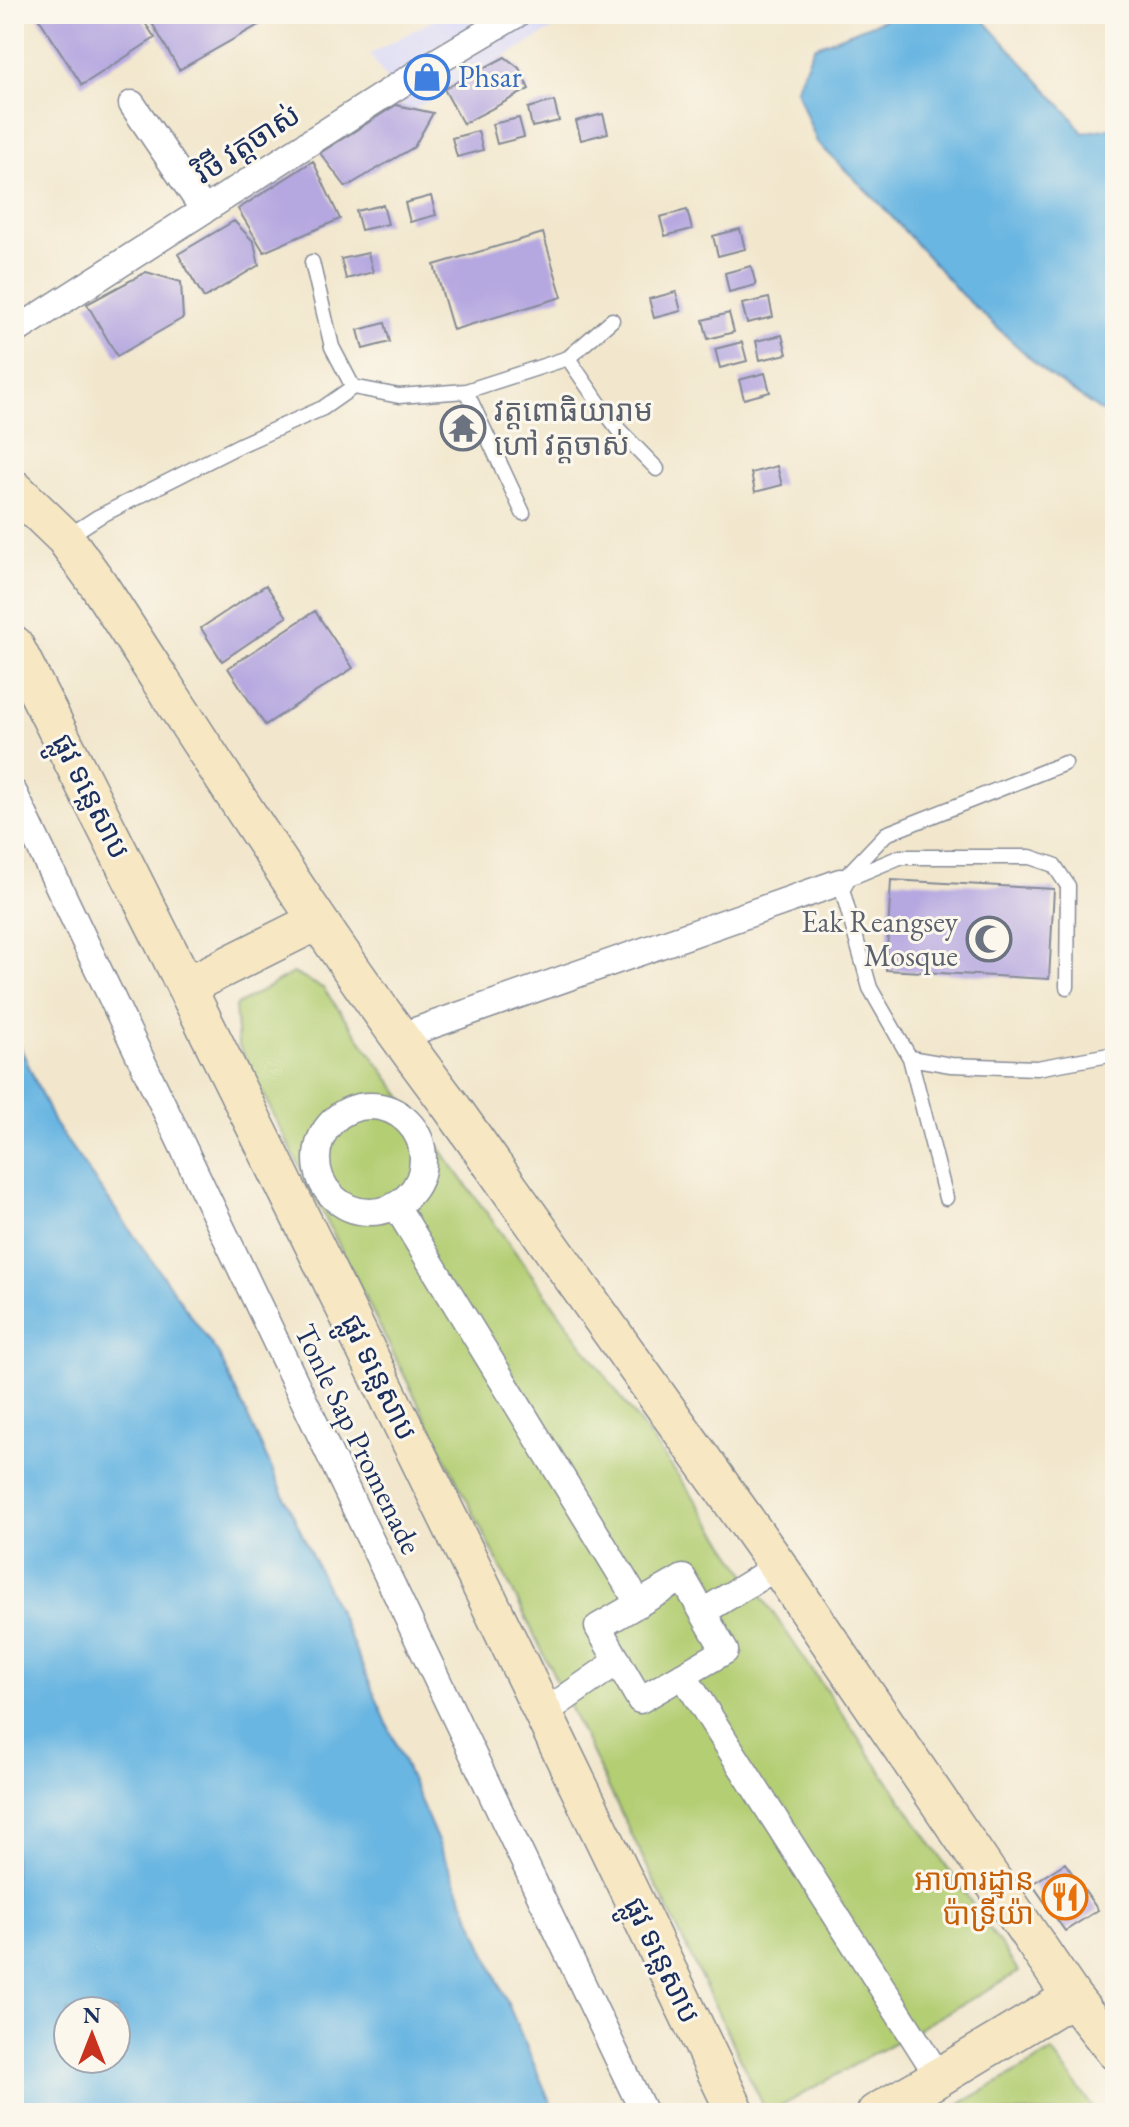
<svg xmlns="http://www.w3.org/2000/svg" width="1129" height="2127" font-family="'EB Garamond','Noto Sans Khmer',serif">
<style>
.built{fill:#d8d7f8}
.green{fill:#b4ce73;stroke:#687e68;stroke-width:2}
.water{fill:#69b6e2;stroke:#4272a0;stroke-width:2;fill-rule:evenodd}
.building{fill:#b5a7e0}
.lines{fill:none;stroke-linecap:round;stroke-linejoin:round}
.lane-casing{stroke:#868b96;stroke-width:17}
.street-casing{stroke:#868b96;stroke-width:29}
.secondary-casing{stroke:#868b96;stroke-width:41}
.lane{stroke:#fff;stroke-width:14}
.street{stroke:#fff;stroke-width:26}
.secondary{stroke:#f7e8c3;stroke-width:38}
.labels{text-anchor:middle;stroke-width:6;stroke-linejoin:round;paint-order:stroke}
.shop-label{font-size:30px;fill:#366cbe;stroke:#fbf7ec;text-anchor:start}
.street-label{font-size:30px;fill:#1b2f5e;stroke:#fbf7ec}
.worship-label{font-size:30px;fill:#5b616d;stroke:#fbf7ec;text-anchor:start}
.food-label{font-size:30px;fill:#c56008;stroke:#fbf7ec;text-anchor:end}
</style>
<rect width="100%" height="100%" fill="#fbf7ec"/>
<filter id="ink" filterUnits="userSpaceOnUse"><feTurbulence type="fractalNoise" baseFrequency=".0125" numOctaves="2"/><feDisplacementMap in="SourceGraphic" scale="16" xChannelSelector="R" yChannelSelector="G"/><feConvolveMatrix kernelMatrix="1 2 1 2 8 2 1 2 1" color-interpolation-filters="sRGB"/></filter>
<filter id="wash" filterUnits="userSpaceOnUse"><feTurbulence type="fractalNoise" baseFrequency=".006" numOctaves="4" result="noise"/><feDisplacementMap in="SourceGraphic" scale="32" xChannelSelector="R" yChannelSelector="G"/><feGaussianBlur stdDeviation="1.8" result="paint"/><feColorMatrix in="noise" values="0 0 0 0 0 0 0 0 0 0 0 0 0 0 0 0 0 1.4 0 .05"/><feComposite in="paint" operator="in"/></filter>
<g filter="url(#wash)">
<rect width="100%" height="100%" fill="#f2e7cd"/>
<path class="built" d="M 444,14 L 579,14 L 408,113 L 370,54 Z"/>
<path class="green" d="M 293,973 L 323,988 L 695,1499 L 1019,1972 L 769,2113 L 767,2113 L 529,1624 L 238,1044 L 235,1006 Z
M 1052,2052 L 1097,2113 L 944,2113 Z"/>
<path class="water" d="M 898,14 L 973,14 L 981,17 L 1069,114 L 1083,133 L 1115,127 L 1115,421 L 1045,372 L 962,295 L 882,206 L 817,142 L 796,89 L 814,47 Z
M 14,1033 L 54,1123 L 219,1355 L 348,1633 L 555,2113 L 14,2113 ZM 68,2011 L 116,2011 L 116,2059 L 68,2059 Z"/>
<g id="blocks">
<path class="building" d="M 43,14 L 139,14 L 155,38 L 82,85 L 38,17 Z
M 151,14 L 278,14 L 179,70 L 148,16 Z
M 505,57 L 519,68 L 529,89 L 463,124 L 444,89 Z
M 554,101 L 559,121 L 532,127 L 528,108 Z
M 396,105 L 433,113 L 414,147 L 346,187 L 320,153 Z
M 603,114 L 608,133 L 581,140 L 576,121 Z
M 519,118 L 524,137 L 497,144 L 492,124 Z
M 478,131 L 483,150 L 457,157 L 452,138 Z
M 313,161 L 340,219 L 264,252 L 238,209 Z
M 431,196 L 436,215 L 410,222 L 405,203 Z
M 383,205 L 388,224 L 361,230 L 356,211 Z
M 687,210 L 692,229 L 665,236 L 660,217 Z
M 234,221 L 254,242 L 259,265 L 204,298 L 178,254 Z
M 740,229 L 745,249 L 718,256 L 713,236 Z
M 543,233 L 562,297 L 453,330 L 434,265 Z
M 368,253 L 373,272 L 346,279 L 341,259 Z
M 751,266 L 756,285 L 729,292 L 725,273 Z
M 146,272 L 181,282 L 183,318 L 117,356 L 87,304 Z
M 676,292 L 681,311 L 654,318 L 649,299 Z
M 769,298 L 773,317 L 747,323 L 742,304 Z
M 729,313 L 734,332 L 708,339 L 703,320 Z
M 385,323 L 390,342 L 363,349 L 358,330 Z
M 782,335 L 787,354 L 760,360 L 756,341 Z
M 742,342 L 747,361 L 720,368 L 715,349 Z
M 765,373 L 770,392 L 744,399 L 739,380 Z
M 777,466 L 782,485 L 755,492 L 751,473 Z
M 266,585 L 287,617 L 222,661 L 201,628 Z
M 315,611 L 353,668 L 265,725 L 228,668 Z
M 891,880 L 1054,889 L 1049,979 L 886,970 Z
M 1065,1863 L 1098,1910 L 1065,1931 L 1032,1884 Z"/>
</g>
</g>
<g filter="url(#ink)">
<use href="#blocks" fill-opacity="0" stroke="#868b96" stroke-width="2"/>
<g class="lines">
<g class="lane-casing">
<path id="lane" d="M 568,358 L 605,412 L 620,431 L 657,469
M 353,387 L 399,396 L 466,391 L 568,358 L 612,320
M 466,391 L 523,513
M 67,537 L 98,517 L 240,445 L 323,408 L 353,387 L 332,347 L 312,262
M 846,876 L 886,834 L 1065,763
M 840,882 L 870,988 L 910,1058 L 951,1065 L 1037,1068 L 1115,1054
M 840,882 L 900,857 L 1030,857 L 1054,865 L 1068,886 L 1067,987
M 910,1058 L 946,1198"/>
</g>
<g class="street-casing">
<path id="street" d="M 132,104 L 204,210
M 14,332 L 421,71 L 517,14
M 14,793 L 644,2113
M 398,1037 L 840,882
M317 1159a53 53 0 1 1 106 0a53 53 0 1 1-106 0Z
M 396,1206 L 639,1604
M 683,1578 L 725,1651 L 640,1700 L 598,1627 Z
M 703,1612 L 778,1566
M 683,1675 L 939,2077
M 544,1713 L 618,1661"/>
</g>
<g class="secondary-casing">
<path id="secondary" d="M 14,489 L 65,538 L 98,584 C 212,759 323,938 450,1105 L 778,1566 L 1072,1997 L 1115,2051
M 14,645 C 261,1131 500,1621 736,2113
M 187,986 L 317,921
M 876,2113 L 939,2077 L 1072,1997"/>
</g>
<use href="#lane" class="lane"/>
<use href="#street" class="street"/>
<use href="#secondary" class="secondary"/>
</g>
</g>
<defs>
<g id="shop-ring" transform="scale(2.3)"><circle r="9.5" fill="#fbf7ec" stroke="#3f7fe0" stroke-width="1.5"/><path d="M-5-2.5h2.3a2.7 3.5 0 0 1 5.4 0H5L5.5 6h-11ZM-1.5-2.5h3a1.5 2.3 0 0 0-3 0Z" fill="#3f7fe0"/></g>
<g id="temple-ring" transform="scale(2.3)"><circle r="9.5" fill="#fbf7ec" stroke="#6b7280" stroke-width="1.5"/><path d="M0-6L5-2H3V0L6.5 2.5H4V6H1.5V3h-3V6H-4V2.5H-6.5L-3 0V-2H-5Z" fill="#6b7280"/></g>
<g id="mosque-ring" transform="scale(2.3)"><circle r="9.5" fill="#fbf7ec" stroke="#6b7280" stroke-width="1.5"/><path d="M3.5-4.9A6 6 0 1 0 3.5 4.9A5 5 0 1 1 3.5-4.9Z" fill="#6b7280"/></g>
<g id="restaurant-ring" transform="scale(2.3)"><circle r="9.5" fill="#fbf7ec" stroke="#e8710a" stroke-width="1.5"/><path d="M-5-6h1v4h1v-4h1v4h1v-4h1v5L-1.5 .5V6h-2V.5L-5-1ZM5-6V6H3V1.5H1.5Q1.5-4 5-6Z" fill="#e8710a"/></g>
</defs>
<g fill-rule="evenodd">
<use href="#shop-ring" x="427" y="77"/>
<use href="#temple-ring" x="463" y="428"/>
<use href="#mosque-ring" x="989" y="939"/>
<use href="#restaurant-ring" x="1065" y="1897"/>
</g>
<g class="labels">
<g class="shop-label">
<text x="458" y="87">Phsar</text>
</g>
<g class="street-label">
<text transform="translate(247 144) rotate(-33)" y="10">វិថី វត្តចាស់</text>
<text transform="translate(91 796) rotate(63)" y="10">ផ្លូវ ទន្លេសាប</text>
<text transform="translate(379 1377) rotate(64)" y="10">ផ្លូវ ទន្លេសាប</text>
<text transform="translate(358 1439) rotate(64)" y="10">Tonle Sap Promenade</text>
<text transform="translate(662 1960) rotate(64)" y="10">ផ្លូវ ទន្លេសាប</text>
</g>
<g class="worship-label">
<text x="494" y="421">វត្តពោធិយារាម<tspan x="494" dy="34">ហៅ វត្តចាស់</tspan></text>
<text x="958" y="932" text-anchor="end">Eak Reangsey<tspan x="958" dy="34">Mosque</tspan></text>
</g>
<g class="food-label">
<text x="1034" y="1890">អាហារដ្ឋាន<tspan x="1034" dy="34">ប៉ាទ្រីយ៉ា</tspan></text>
</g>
</g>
<rect width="1129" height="2127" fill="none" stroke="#fbf7ec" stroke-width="48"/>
<g transform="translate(92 2035)"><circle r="38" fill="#fbf7ec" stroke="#a1a7b3" stroke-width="2"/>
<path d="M0-6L14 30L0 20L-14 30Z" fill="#c8321e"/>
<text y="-12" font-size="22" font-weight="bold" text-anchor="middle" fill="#1b2f5e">N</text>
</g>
</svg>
